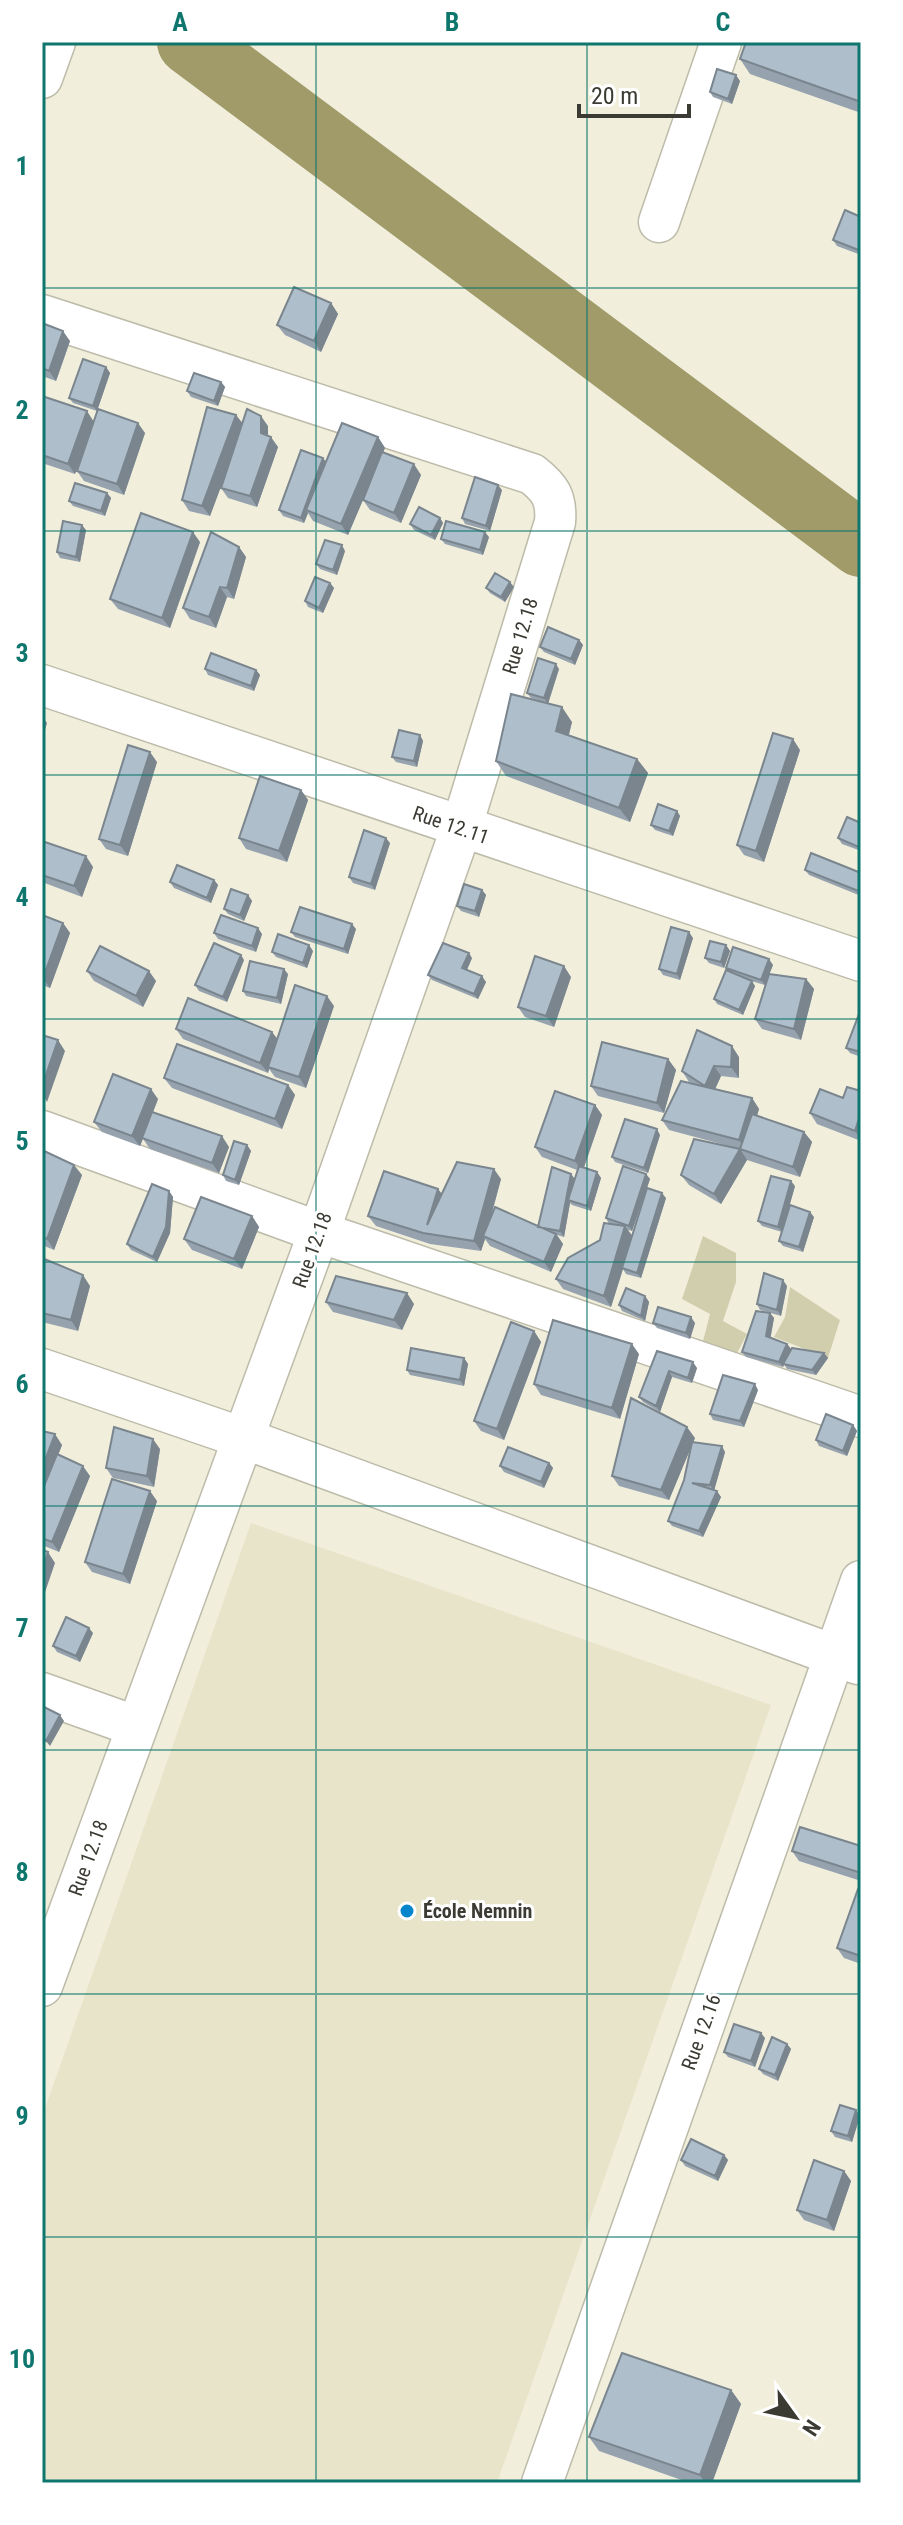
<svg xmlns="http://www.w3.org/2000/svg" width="903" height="2525" font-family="'Roboto Condensed',sans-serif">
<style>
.built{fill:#e7e4ca}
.green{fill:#d1ceae}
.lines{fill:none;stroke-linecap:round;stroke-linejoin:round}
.river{stroke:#a19b6a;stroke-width:66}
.minor-casing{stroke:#bdbba9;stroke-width:43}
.minor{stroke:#fff;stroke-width:40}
.wall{fill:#96a3af}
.shaded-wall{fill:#7a858e}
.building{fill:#aebecb;stroke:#7a858e;stroke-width:2}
.grid{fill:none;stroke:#0f766e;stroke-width:2;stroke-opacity:0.55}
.poi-dot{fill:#0185cc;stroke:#fff;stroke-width:3}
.labels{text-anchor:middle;stroke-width:6;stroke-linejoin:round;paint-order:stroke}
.street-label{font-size:20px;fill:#3c3b33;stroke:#fff}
.poi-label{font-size:20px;font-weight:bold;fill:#3c3b33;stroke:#fff;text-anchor:start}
.neatline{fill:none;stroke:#0f766e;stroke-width:3}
.grid-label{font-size:26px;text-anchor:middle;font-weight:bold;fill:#0f766e}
</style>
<rect width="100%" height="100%" fill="#f1efdc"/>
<path class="built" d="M 251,1523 L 771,1705 L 497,2483 L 42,2483 L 42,2117 Z"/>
<path class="green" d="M 703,1236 L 736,1253 L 736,1282 L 723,1321 L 747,1334 L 734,1359 L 703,1341 L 710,1314 L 682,1299 Z
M 790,1287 L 840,1320 L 828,1358 L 774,1337 L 785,1317 Z"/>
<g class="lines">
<path class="river" d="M 190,42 L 861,544"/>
<g class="minor-casing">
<path id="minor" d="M 42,78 L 55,42
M 659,222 L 721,42
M 42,315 L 532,474 C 550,488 557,498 555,522 L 461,829 L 319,1232 L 42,1986
M 42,685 L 861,961
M 42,1131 L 319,1232 L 861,1417
M 42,1369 L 243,1438 L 858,1664
M 42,1693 L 135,1726
M 542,2483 L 861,1581"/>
</g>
<use href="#minor" class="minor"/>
</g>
<path class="wall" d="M 861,44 L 861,113 L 750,74 L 740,59 Z
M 740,81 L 732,104 L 713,97 L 710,92 Z
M 861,217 L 861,255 L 837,246 L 833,240 Z
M 331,303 L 338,314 L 321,352 L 285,335 L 277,325 Z
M 42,323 L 70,341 L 56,381 L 42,376 Z
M 106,367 L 110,373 L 97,411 L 73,403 L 69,398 Z
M 221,382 L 225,387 L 218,406 L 191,397 L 187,391 Z
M 42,396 L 94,421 L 145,433 L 124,495 L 84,481 L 77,471 L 81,458 L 75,474 L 42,463 Z
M 242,423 L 268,426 L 268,436 L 278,447 L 257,507 L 228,498 L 221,488 L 223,481 L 210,516 L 189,511 L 182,500 Z
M 378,437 L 385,448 L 383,452 L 421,475 L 401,523 L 370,510 L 363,500 L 348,535 L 313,521 L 308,513 L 304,523 L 283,516 L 279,510 L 326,463 Z
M 502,490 L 490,531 L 465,524 L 462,518 Z
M 107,493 L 111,498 L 105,516 L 73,506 L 69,501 Z
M 440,518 L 443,523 L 435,540 L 414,530 L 410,524 Z
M 86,530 L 80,562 L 60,558 L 57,552 Z
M 489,537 L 483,555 L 445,544 L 441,539 Z
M 200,542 L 170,628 L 118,609 L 110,599 Z
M 239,547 L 246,557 L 234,599 L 227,597 L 216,628 L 190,619 L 183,608 Z
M 345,551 L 337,575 L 320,569 L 316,564 Z
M 330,583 L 334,588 L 323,613 L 308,607 L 305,601 Z
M 514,587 L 505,602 L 490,593 L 486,588 Z
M 579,640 L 583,645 L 575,665 L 544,652 L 540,647 Z
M 205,669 L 256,670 L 260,675 L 254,691 L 208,675 Z
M 559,669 L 548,703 L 572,722 L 569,735 L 637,759 L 648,773 L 630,822 L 506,776 L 496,761 L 543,702 L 531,698 L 527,693 Z
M 420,735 L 423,741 L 417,767 L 396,762 L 392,757 Z
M 800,750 L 764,862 L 744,855 L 737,845 Z
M 157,762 L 128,856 L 106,849 L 99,839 Z
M 301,790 L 308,800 L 287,862 L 246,849 L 239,838 Z
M 677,811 L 680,816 L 673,836 L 655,830 L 651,825 Z
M 861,823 L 861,851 L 842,844 L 838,838 Z
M 42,841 L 93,867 L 82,897 L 42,882 Z
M 390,843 L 375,890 L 353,883 L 349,877 Z
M 805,870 L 861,873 L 861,896 L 809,875 Z
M 214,880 L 218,885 L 211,903 L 174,888 L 170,882 Z
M 482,890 L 486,895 L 479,917 L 461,911 L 457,906 Z
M 248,895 L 252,901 L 244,921 L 228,914 L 224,909 Z
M 42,915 L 63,923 L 70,933 L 50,988 L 42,985 Z
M 356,929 L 348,954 L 295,937 L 291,932 Z
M 214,933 L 262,934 L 256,952 L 218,939 Z
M 693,938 L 680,980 L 663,975 L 659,969 Z
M 726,945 L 730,951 L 724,968 L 709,963 L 705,958 Z
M 313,951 L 307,968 L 276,957 L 272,952 Z
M 472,958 L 467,970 L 486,982 L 478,999 L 432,980 L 428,975 Z
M 244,960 L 227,1002 L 199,991 L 195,985 Z
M 773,965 L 769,974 L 806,979 L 814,989 L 801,1040 L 762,1029 L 755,1019 L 765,985 L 751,981 L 755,986 L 743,1015 L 717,1004 L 714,999 L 728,971 L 726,968 Z
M 87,971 L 156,981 L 143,1007 L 94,981 Z
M 288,974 L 281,1004 L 246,996 L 243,991 Z
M 571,977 L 554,1027 L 525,1017 L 518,1007 Z
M 334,1006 L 306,1088 L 275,1077 L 269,1069 L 268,1073 L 183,1039 L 176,1029 L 277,1039 Z
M 861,1014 L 861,1057 L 850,1053 L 846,1048 Z
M 739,1057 L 739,1078 L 721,1076 L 715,1089 L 752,1098 L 759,1109 L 757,1116 L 804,1132 L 812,1142 L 800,1177 L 747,1160 L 740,1149 L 669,1130 L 662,1120 L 692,1083 L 689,1082 L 682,1071 Z
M 668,1059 L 676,1070 L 664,1113 L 598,1096 L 591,1086 Z
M 164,1078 L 288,1085 L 295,1095 L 282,1129 L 172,1088 Z
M 861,1091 L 861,1141 L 817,1124 L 810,1113 Z
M 158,1099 L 153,1112 L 229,1147 L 219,1173 L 150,1149 L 143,1139 L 140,1146 L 102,1132 L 94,1122 Z
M 595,1105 L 602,1115 L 584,1168 L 597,1172 L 601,1178 L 591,1211 L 572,1205 L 570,1203 L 564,1237 L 557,1235 L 563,1244 L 551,1272 L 490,1246 L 485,1239 L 481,1251 L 430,1244 L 376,1226 L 368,1216 L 438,1189 L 442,1194 L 501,1179 L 491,1217 L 538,1226 L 571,1174 L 575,1179 L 577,1170 L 542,1157 L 535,1147 Z
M 660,1135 L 648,1173 L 615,1162 L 612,1157 Z
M 247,1145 L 251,1151 L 239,1185 L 226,1181 L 223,1175 Z
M 740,1149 L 747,1160 L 721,1204 L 689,1185 L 681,1175 Z
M 42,1150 L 82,1175 L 54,1250 L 42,1245 Z
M 646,1174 L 650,1179 L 632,1231 L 628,1230 L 632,1236 L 666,1198 L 641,1278 L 626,1274 L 623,1269 L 611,1307 L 563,1289 L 556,1279 L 600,1240 L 609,1224 L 606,1218 Z
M 795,1186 L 784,1225 L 814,1217 L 803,1252 L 783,1246 L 779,1241 L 782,1232 L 762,1226 L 758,1221 Z
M 169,1191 L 173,1197 L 170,1233 L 157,1262 L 131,1250 L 127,1244 Z
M 252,1216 L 259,1227 L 242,1269 L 192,1250 L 184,1239 Z
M 42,1258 L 90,1286 L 78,1331 L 42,1322 Z
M 787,1286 L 781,1316 L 760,1310 L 757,1304 Z
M 645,1296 L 649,1302 L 645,1321 L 622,1311 L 619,1305 Z
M 326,1302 L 414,1304 L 402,1330 L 333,1312 Z
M 770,1313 L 774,1318 L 770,1338 L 787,1344 L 791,1349 L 787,1357 L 824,1353 L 828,1358 L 816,1375 L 787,1369 L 784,1364 L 783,1367 L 746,1357 L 742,1352 Z
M 653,1323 L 695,1323 L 690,1339 L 657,1328 Z
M 534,1331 L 541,1342 L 504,1440 L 481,1431 L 474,1421 Z
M 657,1351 L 697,1368 L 692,1383 L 672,1377 L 660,1412 L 643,1402 L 639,1397 Z
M 639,1354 L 620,1419 L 541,1395 L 534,1384 Z
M 464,1358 L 468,1364 L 464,1386 L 410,1375 L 407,1370 Z
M 758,1390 L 744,1427 L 713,1420 L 710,1414 Z
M 853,1425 L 857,1431 L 847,1456 L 819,1446 L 816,1440 Z
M 42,1431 L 62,1445 L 58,1455 L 90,1476 L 59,1552 L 42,1545 Z
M 695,1438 L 693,1442 L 725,1452 L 714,1490 L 721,1497 L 703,1537 L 672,1526 L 668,1521 L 684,1480 L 691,1447 L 669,1500 L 619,1486 L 612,1476 Z
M 160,1449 L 154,1487 L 113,1478 L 106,1468 Z
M 549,1463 L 553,1468 L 544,1488 L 504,1472 L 500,1466 Z
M 157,1501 L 130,1584 L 92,1572 L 85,1562 Z
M 93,1633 L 80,1662 L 57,1652 L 53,1646 Z
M 861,1846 L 861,1881 L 799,1861 L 792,1851 Z
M 861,1890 L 861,1964 L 844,1958 L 837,1948 Z
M 765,2038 L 755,2067 L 728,2057 L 724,2052 Z
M 787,2044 L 791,2049 L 778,2081 L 763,2074 L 759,2069 Z
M 860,2116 L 852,2142 L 835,2137 L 831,2131 Z
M 724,2155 L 728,2160 L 718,2181 L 685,2166 L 681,2160 Z
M 844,2171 L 851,2181 L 834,2231 L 804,2220 L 797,2210 Z
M 731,2390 L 741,2404 L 712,2483 L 690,2483 L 599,2451 L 589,2437 Z"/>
<path class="shaded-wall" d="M 736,75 L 740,81 L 732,104 L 728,99 Z
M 331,303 L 338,314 L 321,352 L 314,341 Z
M 63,331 L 70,341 L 56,381 L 49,371 Z
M 106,367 L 110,373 L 97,411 L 93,406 Z
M 221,382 L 225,387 L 218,406 L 214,401 Z
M 87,411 L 94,422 L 75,474 L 68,464 Z
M 236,415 L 244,425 L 210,516 L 202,506 Z
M 261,416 L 268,426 L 268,443 L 261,433 Z
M 138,423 L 145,433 L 124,495 L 117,484 Z
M 271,437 L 278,447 L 257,507 L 250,496 Z
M 378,437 L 385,448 L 348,535 L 341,524 Z
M 323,458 L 327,463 L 306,510 L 308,513 L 304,523 L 301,518 Z
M 414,464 L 421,475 L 401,523 L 394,513 Z
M 498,485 L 502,490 L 490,531 L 486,526 Z
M 107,493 L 111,498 L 105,516 L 101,511 Z
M 440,518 L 443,523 L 435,540 L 431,535 Z
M 82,525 L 86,530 L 80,562 L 76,557 Z
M 193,532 L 200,542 L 170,628 L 162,618 Z
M 485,532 L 489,537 L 483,555 L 480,550 Z
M 342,545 L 345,551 L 337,575 L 333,570 Z
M 239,547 L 246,557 L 234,599 L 227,588 Z
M 510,582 L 514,587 L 505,602 L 501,597 Z
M 330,583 L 334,588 L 323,613 L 319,608 Z
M 220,587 L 227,597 L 216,628 L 209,617 Z
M 579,640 L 583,645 L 575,665 L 571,659 Z
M 556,664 L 559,669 L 548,704 L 544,698 Z
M 256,670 L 260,675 L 254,691 L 251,686 Z
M 562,707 L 572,722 L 566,745 L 556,731 Z
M 42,716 L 47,723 L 42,740 Z
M 420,735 L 423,741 L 417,767 L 414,761 Z
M 793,739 L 800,750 L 764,862 L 756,851 Z
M 150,752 L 157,762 L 128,856 L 120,845 Z
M 637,759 L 648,773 L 630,822 L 619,808 Z
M 301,790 L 308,800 L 287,862 L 279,851 Z
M 677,811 L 680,816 L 673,836 L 669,831 Z
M 386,838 L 390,843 L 375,890 L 371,884 Z
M 86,856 L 93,867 L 82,897 L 74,886 Z
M 214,880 L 218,885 L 211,903 L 207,898 Z
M 482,890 L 486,895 L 479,917 L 475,911 Z
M 248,895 L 252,901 L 244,921 L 240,915 Z
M 63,923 L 70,933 L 50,988 L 43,978 Z
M 352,924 L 356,929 L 348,954 L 344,949 Z
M 258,928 L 262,934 L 256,952 L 252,946 Z
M 689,932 L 693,938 L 680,980 L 677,974 Z
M 309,945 L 313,951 L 307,968 L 303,963 Z
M 726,945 L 730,951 L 724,968 L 721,962 Z
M 469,953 L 472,958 L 465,974 L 462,968 Z
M 241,955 L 244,960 L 227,1002 L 223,997 Z
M 769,959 L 773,965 L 765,985 L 761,980 Z
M 564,966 L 571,977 L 554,1027 L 546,1016 Z
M 284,969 L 288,974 L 281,1004 L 277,998 Z
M 149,971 L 156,981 L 143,1007 L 136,996 Z
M 482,976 L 486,982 L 478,999 L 474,994 Z
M 806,979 L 814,989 L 801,1040 L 794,1029 Z
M 752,981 L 755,986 L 743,1015 L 739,1010 Z
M 327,996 L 334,1006 L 306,1088 L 299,1077 Z
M 272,1032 L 280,1042 L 268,1067 L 269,1069 L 268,1073 L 260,1063 Z
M 58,1040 L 65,1051 L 47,1102 L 42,1094 L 42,1086 Z
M 732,1046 L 739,1057 L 739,1078 L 731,1067 Z
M 668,1059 L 676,1070 L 664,1113 L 657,1103 Z
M 714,1066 L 721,1076 L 712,1096 L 705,1086 Z
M 288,1085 L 295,1095 L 282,1129 L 275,1119 Z
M 151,1089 L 158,1099 L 140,1146 L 132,1136 Z
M 752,1098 L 759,1109 L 746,1151 L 739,1140 Z
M 595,1105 L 602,1115 L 582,1172 L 575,1161 Z
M 861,1112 L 861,1140 L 855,1131 Z
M 657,1129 L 660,1135 L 648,1173 L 644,1168 Z
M 804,1132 L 812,1142 L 800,1177 L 793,1167 Z
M 222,1136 L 229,1147 L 219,1173 L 212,1163 Z
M 247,1145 L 251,1151 L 239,1185 L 235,1180 Z
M 740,1149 L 747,1160 L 721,1204 L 714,1194 Z
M 74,1165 L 82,1175 L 54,1250 L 47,1239 Z
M 494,1169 L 501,1179 L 485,1237 L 483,1236 L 485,1239 L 481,1251 L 474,1241 Z
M 597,1172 L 601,1178 L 591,1211 L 587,1206 Z
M 571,1174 L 575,1180 L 568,1200 L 570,1203 L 564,1237 L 560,1231 Z
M 646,1174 L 650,1179 L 632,1231 L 629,1226 Z
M 791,1181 L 795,1186 L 782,1232 L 778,1227 Z
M 438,1189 L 445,1199 L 427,1225 Z
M 169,1191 L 173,1197 L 170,1233 L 157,1262 L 153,1257 Z
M 662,1193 L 666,1198 L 641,1278 L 637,1273 Z
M 810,1212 L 814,1217 L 803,1252 L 799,1247 Z
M 252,1216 L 259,1227 L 242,1269 L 234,1259 Z
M 625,1226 L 633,1237 L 611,1307 L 604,1296 Z
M 556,1234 L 563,1244 L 551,1272 L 544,1262 Z
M 83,1275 L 90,1286 L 78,1331 L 71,1320 Z
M 783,1280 L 787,1286 L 781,1316 L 777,1310 Z
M 407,1293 L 414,1304 L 402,1330 L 394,1320 Z
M 645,1296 L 649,1302 L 645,1321 L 641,1316 Z
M 770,1313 L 774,1318 L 770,1341 L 766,1336 Z
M 691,1317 L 695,1323 L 690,1339 L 686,1333 Z
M 534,1331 L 541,1342 L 504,1440 L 497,1429 Z
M 632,1344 L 639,1354 L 620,1419 L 612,1408 Z
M 787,1344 L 791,1349 L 783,1367 L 779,1362 Z
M 824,1353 L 828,1358 L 816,1375 L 812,1370 Z
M 464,1358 L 468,1364 L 464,1386 L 460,1380 Z
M 693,1362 L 697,1368 L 692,1383 L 688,1378 Z
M 669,1371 L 672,1377 L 660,1412 L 656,1406 Z
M 755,1384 L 758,1390 L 744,1427 L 740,1421 Z
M 853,1425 L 857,1431 L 847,1456 L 843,1451 Z
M 687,1427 L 695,1438 L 669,1500 L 661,1490 Z
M 55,1434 L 62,1445 L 42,1497 L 42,1468 Z
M 153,1439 L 160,1449 L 154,1487 L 147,1476 Z
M 722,1446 L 725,1452 L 714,1491 L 710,1485 Z
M 549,1463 L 553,1468 L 544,1488 L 541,1482 Z
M 83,1466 L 90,1476 L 59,1552 L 52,1542 Z
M 150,1491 L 157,1501 L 130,1584 L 123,1574 Z
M 717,1491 L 721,1497 L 703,1537 L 699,1531 Z
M 48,1552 L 55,1563 L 42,1601 L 42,1570 Z
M 89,1628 L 93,1633 L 80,1662 L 76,1656 Z
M 60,1715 L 64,1721 L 50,1746 L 46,1741 Z
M 761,2033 L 765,2038 L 755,2067 L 751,2061 Z
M 787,2044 L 791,2049 L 778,2081 L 775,2075 Z
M 856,2110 L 860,2116 L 852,2142 L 848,2136 Z
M 724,2155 L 728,2160 L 718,2181 L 715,2176 Z
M 844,2171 L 851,2181 L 834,2231 L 827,2220 Z
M 731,2390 L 741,2404 L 712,2483 L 705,2483 L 700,2475 Z"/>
<path class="building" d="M 746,42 L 857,42 L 861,44 L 861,102 L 740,59 Z
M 717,69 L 736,75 L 728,99 L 710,92 Z
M 845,210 L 861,217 L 861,251 L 833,240 Z
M 294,287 L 331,303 L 314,341 L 277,325 Z
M 42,323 L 63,331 L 49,371 L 42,368 Z
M 83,359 L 106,367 L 93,406 L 69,398 Z
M 194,373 L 221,382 L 214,401 L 187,391 Z
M 42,396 L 87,411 L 68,464 L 42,455 Z
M 207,407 L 236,415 L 202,506 L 182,500 Z
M 98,409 L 138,423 L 117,484 L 77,471 Z
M 247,409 L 261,416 L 261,433 L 271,437 L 250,496 L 221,488 Z
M 342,423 L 378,437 L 341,524 L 306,510 Z
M 301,450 L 323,458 L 301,518 L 279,510 Z
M 382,452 L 414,464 L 394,513 L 363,500 Z
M 475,477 L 498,485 L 486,526 L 462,518 Z
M 75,483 L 107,493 L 101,511 L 69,501 Z
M 419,507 L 440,518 L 431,535 L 410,524 Z
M 141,513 L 193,532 L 162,618 L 110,599 Z
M 63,521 L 82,525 L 76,557 L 57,552 Z
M 446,521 L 485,532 L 480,550 L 441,539 Z
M 211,532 L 239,547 L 227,588 L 220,587 L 209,617 L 183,608 Z
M 325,540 L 342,545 L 333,570 L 316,564 Z
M 495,573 L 510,582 L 501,597 L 486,588 Z
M 315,577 L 330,583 L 319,608 L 305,601 Z
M 548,627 L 579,640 L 571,659 L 540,647 Z
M 211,653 L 256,670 L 251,686 L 205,669 Z
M 538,658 L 556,664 L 544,698 L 527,693 Z
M 511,694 L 562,707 L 556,731 L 637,759 L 619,808 L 496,761 Z
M 399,730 L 420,735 L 414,761 L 392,757 Z
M 773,733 L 793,739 L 756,851 L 737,845 Z
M 128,745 L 150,752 L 120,845 L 99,839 Z
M 260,776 L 301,790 L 279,851 L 239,838 Z
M 658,804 L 677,811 L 669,831 L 651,825 Z
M 847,817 L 861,823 L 861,848 L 838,838 Z
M 364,830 L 386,838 L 371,884 L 349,877 Z
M 42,841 L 86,856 L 74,886 L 42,875 Z
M 811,853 L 861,873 L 861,892 L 805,870 Z
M 177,865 L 214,880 L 207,898 L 170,882 Z
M 464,884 L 482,890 L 475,911 L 457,906 Z
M 231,889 L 248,895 L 240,915 L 224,909 Z
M 300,907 L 352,924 L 344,949 L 291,932 Z
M 42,915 L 63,923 L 43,978 L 42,978 Z
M 221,915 L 258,928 L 252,946 L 214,933 Z
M 671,927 L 689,932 L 677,974 L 659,969 Z
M 278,934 L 309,945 L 303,963 L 272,952 Z
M 710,941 L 726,945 L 721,962 L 705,958 Z
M 214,943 L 241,955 L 223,997 L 195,985 Z
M 443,943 L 469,953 L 462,968 L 482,976 L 474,994 L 428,975 Z
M 100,946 L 149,971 L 136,996 L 87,971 Z
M 733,947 L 769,959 L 761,980 L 726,968 Z
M 535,956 L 564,966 L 546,1016 L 518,1007 Z
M 250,961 L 284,969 L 277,998 L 243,991 Z
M 726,970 L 752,981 L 739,1010 L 714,999 Z
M 769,974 L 806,979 L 794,1029 L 755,1019 Z
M 295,985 L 327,996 L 299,1077 L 268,1067 Z
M 188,998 L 272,1032 L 260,1063 L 176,1029 Z
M 859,1014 L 861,1014 L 861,1052 L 846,1048 Z
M 697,1030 L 732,1046 L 731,1067 L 714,1066 L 705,1086 L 682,1071 Z
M 42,1035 L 58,1040 L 42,1086 Z
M 602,1042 L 668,1059 L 657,1103 L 591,1086 Z
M 177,1044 L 288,1085 L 275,1119 L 164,1078 Z
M 113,1074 L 151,1089 L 132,1136 L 94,1122 Z
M 681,1081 L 752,1098 L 739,1140 L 662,1120 Z
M 847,1087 L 861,1091 L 861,1112 L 855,1131 L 810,1113 L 820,1089 L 843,1098 Z
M 555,1091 L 595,1105 L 575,1161 L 535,1147 Z
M 152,1112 L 222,1136 L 212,1163 L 142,1138 Z
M 752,1114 L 804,1132 L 793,1167 L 740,1149 Z
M 625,1119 L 657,1129 L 644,1168 L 612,1157 Z
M 694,1139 L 740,1149 L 714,1194 L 681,1175 Z
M 234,1141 L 247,1145 L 235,1180 L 223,1175 Z
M 42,1150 L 74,1165 L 47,1239 L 42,1237 Z
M 457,1162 L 494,1169 L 474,1241 L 423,1233 L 368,1216 L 384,1171 L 438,1189 L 427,1225 Z
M 579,1166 L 597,1172 L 587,1206 L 568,1200 Z
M 623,1166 L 646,1174 L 629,1226 L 606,1218 Z
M 552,1167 L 571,1174 L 560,1231 L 538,1227 Z
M 771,1176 L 791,1181 L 778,1227 L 758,1221 Z
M 152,1184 L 169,1191 L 166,1227 L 153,1257 L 127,1244 Z
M 647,1188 L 662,1193 L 637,1273 L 622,1268 Z
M 201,1197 L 252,1216 L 234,1259 L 184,1239 Z
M 790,1205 L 810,1212 L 799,1247 L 779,1241 Z
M 495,1207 L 556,1234 L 544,1262 L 483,1236 Z
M 604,1223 L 625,1226 L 604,1296 L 556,1279 L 568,1258 L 600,1240 Z
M 42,1258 L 83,1275 L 71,1320 L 42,1313 Z
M 764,1273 L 783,1280 L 777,1310 L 757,1304 Z
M 336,1276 L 407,1293 L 394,1320 L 326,1302 Z
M 626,1288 L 645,1296 L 641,1316 L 619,1305 Z
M 658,1307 L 691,1317 L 686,1333 L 653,1323 Z
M 756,1311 L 770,1313 L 766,1336 L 787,1344 L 779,1362 L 742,1352 Z
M 553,1320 L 632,1344 L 612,1408 L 534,1384 Z
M 511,1322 L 534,1331 L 497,1429 L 474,1421 Z
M 411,1348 L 464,1358 L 460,1380 L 407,1370 Z
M 792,1348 L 824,1353 L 812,1370 L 783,1364 Z
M 657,1351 L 693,1362 L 688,1378 L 669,1371 L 656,1406 L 639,1397 Z
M 723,1375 L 755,1384 L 740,1421 L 710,1414 Z
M 631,1398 L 687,1427 L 661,1490 L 612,1476 Z
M 826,1414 L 853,1425 L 843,1451 L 816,1440 Z
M 114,1427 L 153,1439 L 147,1476 L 106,1468 Z
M 42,1431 L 55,1434 L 42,1468 Z
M 692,1442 L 722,1446 L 710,1485 L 692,1483 L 717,1491 L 699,1531 L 668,1521 L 684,1480 Z
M 508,1447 L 549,1463 L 541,1482 L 500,1466 Z
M 57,1454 L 83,1466 L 52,1542 L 42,1538 L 42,1491 Z
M 112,1479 L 150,1491 L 123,1574 L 85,1562 Z
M 42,1550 L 48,1552 L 42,1570 Z
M 66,1617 L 89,1628 L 76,1656 L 53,1646 Z
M 42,1706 L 60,1715 L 46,1741 L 42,1738 Z
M 800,1827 L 861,1846 L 861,1873 L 792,1851 Z
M 858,1889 L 861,1890 L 861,1956 L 837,1948 Z
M 734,2024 L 761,2033 L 751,2061 L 724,2052 Z
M 772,2037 L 787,2044 L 775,2075 L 759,2069 Z
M 840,2105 L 856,2110 L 848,2136 L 831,2131 Z
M 691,2139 L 724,2155 L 715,2176 L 681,2160 Z
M 814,2160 L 844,2171 L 827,2220 L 797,2210 Z
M 622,2353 L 731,2390 L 700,2475 L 589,2437 Z"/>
<path class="grid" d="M 316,42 L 316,2483M 587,42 L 587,2483M 42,288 L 861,288M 42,531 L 861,531M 42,775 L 861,775M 42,1019 L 861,1019M 42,1262 L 861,1262M 42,1506 L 861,1506M 42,1750 L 861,1750M 42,1994 L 861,1994M 42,2237 L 861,2237"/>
<circle class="poi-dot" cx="407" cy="1911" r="8"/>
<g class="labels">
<g class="street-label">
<text transform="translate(520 636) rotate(-73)" y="7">Rue 12.18</text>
<text transform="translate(451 825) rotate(19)" y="7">Rue 12.11</text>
<text transform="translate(312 1250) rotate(-70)" y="7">Rue 12.18</text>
<text transform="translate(88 1858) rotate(-70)" y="7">Rue 12.18</text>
<text transform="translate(701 2032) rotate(-70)" y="7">Rue 12.16</text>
</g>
<g class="poi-label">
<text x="423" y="1918">École Nemnin</text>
</g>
</g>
<rect width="903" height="2525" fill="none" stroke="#ffffff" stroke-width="88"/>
<g transform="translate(795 2417) rotate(123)" stroke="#ffffff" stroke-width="6" paint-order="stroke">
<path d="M0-6L14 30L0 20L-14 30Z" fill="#3c3b33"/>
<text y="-12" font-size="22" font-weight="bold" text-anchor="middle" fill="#3c3b33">N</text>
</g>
<path d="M579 104v12h110v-12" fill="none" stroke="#3c3b33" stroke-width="4"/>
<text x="591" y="104" font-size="24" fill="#3c3b33" stroke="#ffffff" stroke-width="6" paint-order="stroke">20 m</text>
<rect x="44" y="44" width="815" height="2437" class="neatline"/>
<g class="grid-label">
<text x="180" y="31">A</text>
<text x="452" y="31">B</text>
<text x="723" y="31">C</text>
<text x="22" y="175">1</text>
<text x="22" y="419">2</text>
<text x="22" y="662">3</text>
<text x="22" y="906">4</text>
<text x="22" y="1150">5</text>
<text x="22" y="1393">6</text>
<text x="22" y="1637">7</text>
<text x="22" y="1881">8</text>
<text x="22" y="2125">9</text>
<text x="22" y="2368">10</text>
</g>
</svg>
